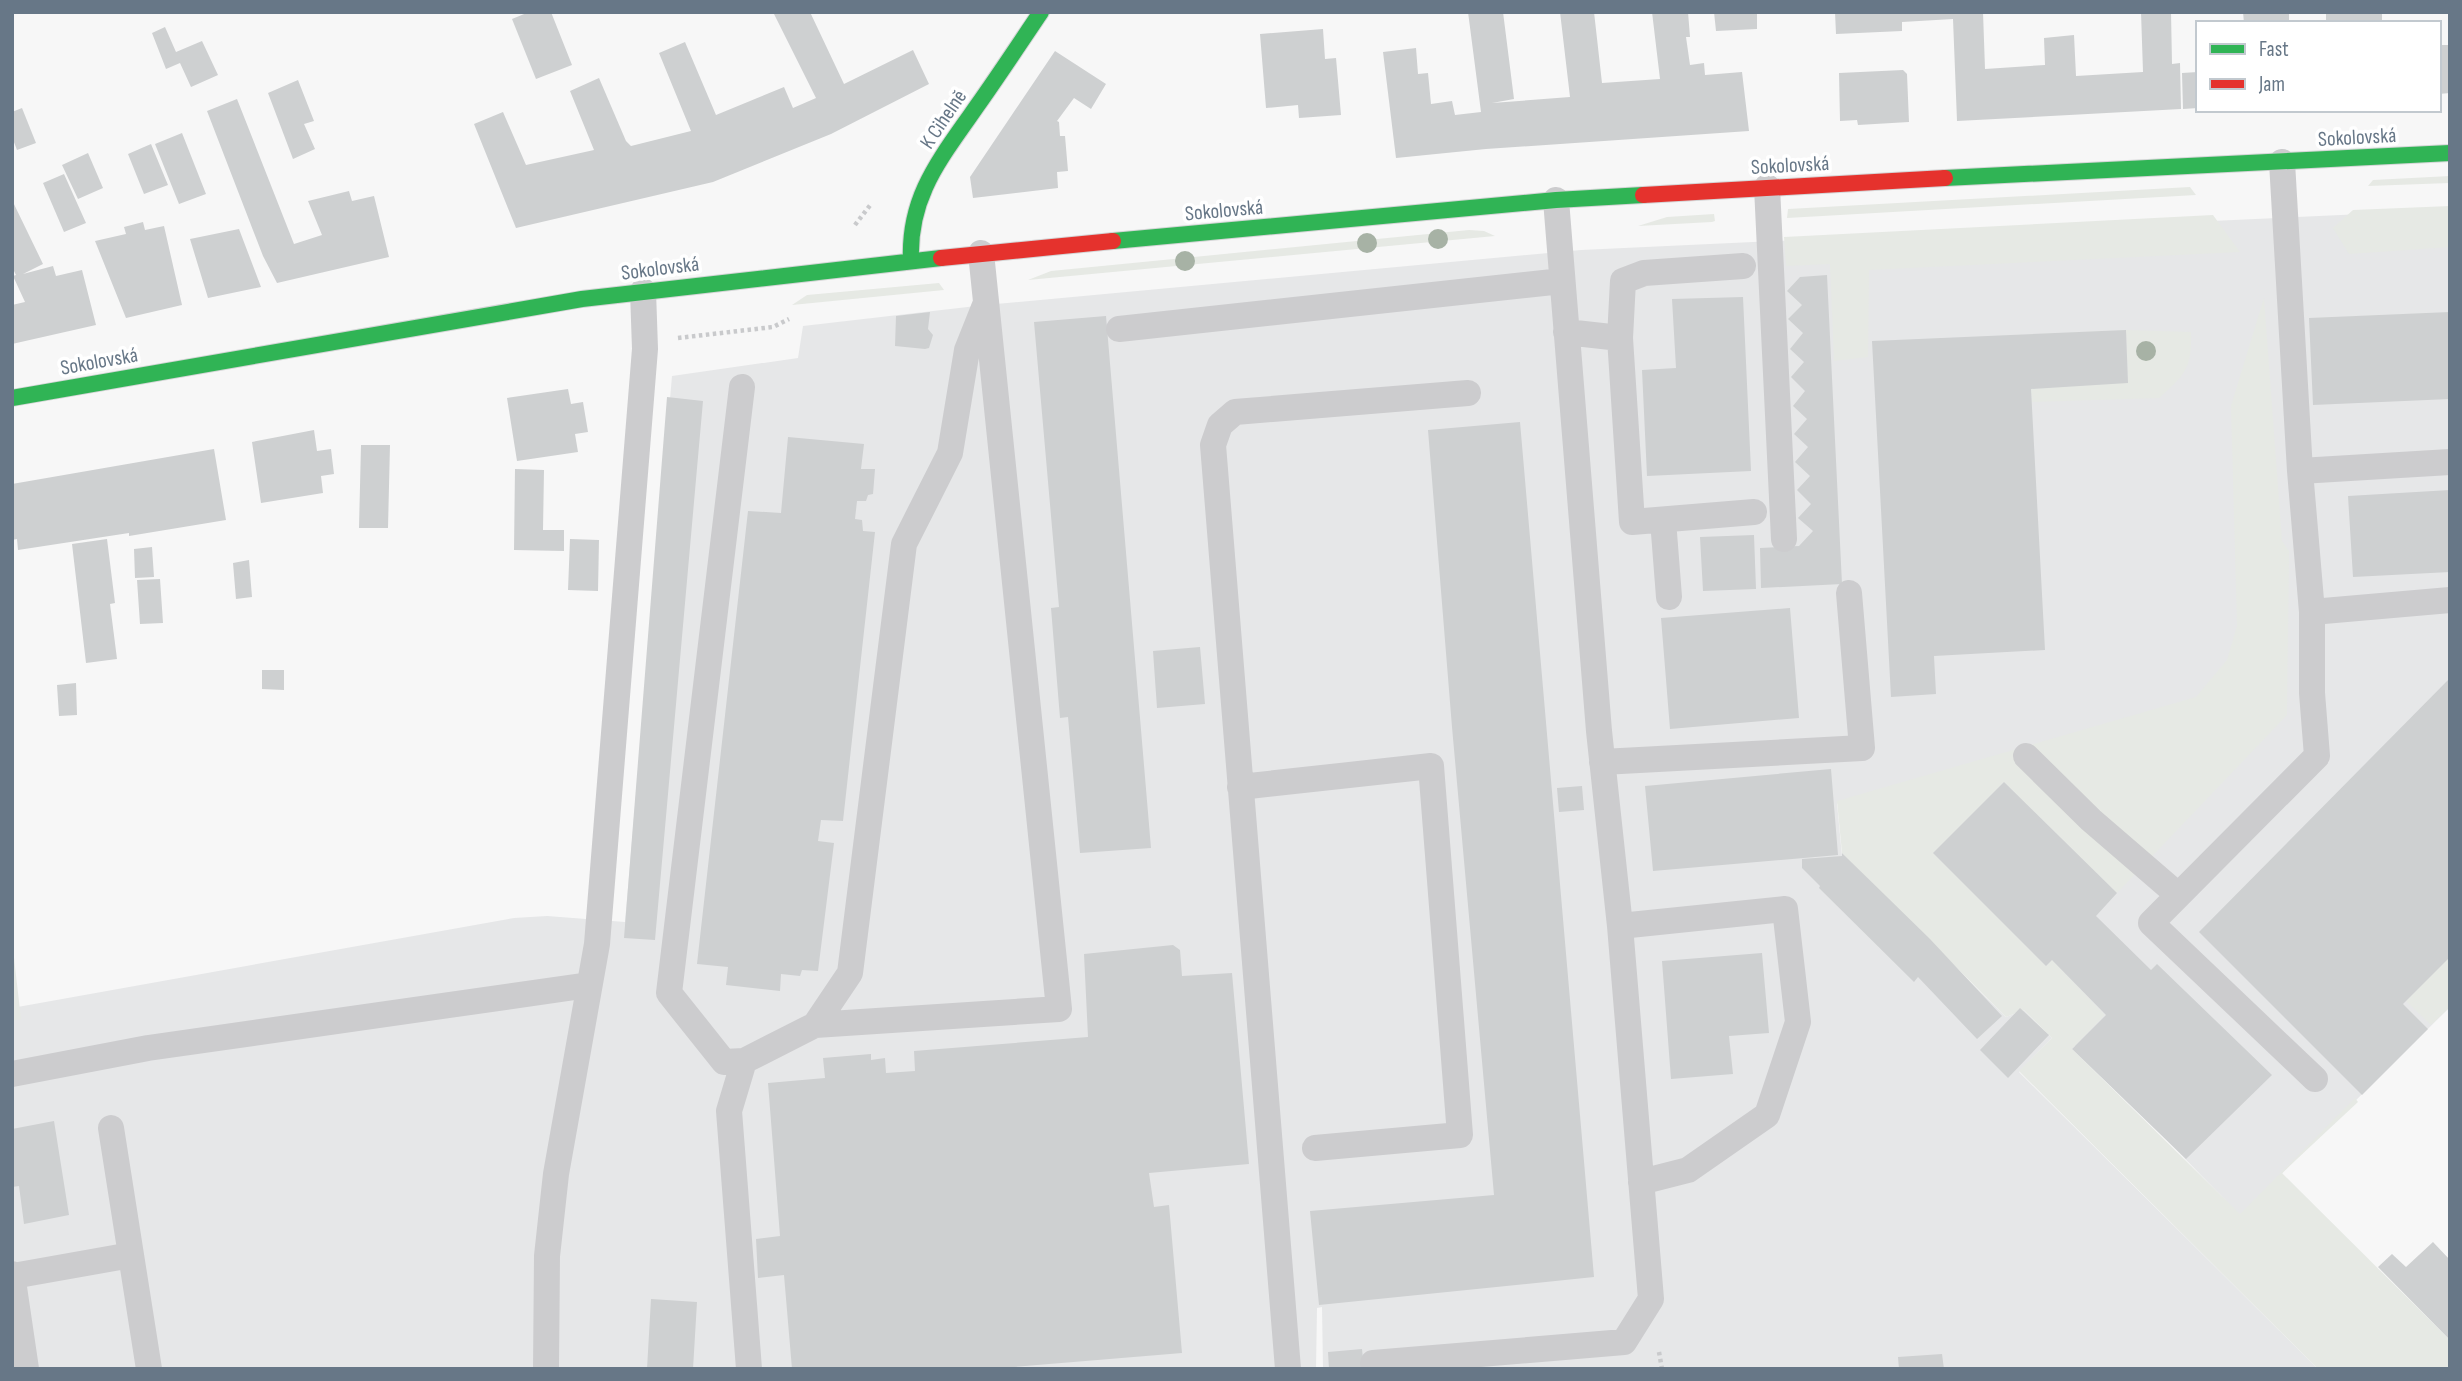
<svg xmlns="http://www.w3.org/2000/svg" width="2462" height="1381" font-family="'Sofia Sans Condensed',sans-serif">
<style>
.built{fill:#e6e7e8}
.green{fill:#e6e9e4}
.building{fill:#ced0d1}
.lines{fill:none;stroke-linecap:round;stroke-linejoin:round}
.fast-casing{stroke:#d4d5d6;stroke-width:18}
.jam-casing{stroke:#d4d5d6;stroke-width:18}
.path{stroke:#c9cacc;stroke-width:4.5;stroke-dasharray:3.5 3.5;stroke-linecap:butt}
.lane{stroke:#ccccce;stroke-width:26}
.fast{stroke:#30b455;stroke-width:16}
.jam{stroke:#e5322d;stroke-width:16}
.tree{fill:#a7b2a5}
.labels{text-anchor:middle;stroke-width:7;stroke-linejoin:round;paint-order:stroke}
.street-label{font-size:21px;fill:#677787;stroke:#fff}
</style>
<rect width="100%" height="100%" fill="#f7f7f7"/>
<path class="built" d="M 2450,210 L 2450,1007 L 2240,1215 L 1837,803 L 1842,856 L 2006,1017 L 2024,1010 L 2052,1038 L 2019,1072 L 2318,1369 L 1323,1369 L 1322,1307 L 1317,1308 L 1316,1369 L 12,1369 L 12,1008 L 514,918 L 547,916 L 625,922 L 672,376 L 798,358 L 803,326 L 985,305 L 1581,250 Z"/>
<path class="green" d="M 2450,176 L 2450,183 L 2368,186 L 2373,180 Z
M 2190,187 L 2196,195 L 1787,218 L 1788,209 Z
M 2450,206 L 2450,247 L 2349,254 L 2333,228 L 2353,210 Z
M 1714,214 L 1715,221 L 1712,222 L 1638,226 L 1667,217 Z
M 2213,215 L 2240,252 L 1869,270 L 1868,357 L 1834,361 L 1830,264 L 1786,266 L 1784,237 Z
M 1469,230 L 1484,231 L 1495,236 L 1028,280 L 1051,271 Z
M 939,283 L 944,290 L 792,305 L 807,295 Z
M 2264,298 L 2282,541 L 2289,551 L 2287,715 L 2117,893 L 2004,782 L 1934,853 L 2046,966 L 2052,960 L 2105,1015 L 2072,1049 L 2240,1214 L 2355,1098 L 2358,1102 L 2282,1173 L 2450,1340 L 2450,1369 L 2318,1369 L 2019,1071 L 2052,1038 L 2024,1010 L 2006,1017 L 1842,853 L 1837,801 L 2196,697 L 2227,660 L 2237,626 L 2231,406 Z
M 2126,330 L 2191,332 C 2192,368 2186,374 2159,398 L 2032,402 L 2031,389 L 2128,382 Z
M 12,940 L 21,1019 L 12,1021 Z
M 2450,956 L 2450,1007 L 2431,1025 L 2406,1001 Z"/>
<path class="building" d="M 529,12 L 551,12 L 572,65 L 536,79 L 512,19 Z
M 773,12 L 810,12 L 844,84 L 913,50 L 929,84 L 831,134 L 713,182 L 516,228 L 474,124 L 503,112 L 526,165 L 594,150 L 570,91 L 599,78 L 626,141 L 631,146 L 691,131 L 659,53 L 685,42 L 716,115 L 784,87 L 793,108 L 816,98 Z
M 1468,12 L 1503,12 L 1514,99 L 1492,103 L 1570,97 L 1560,12 L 1594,12 L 1602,83 L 1660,79 L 1652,12 L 1688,12 L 1690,37 L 1686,37 L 1690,65 L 1704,63 L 1705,75 L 1742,72 L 1749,131 L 1486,149 L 1396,158 L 1383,52 L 1416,48 L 1418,74 L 1428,73 L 1431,104 L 1452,101 L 1455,115 L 1481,112 Z
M 1714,12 L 1757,12 L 1757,29 L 1716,31 Z
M 1835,12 L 1983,12 L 1985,69 L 2045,65 L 2044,38 L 2074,35 L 2076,76 L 2143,72 L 2141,12 L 2171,12 L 2172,64 L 2180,63 L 2181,109 L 1957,121 L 1953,19 L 1902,22 L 1902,31 L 1836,34 Z
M 2243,12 L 2289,12 L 2289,23 L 2244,23 Z
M 2326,12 L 2382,12 L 2382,23 L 2326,23 Z
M 165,27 L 176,52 L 202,41 L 218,75 L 191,87 L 180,63 L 166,69 L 152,33 Z
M 1323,29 L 1325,59 L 1336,58 L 1341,115 L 1299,118 L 1298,105 L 1266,108 L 1260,34 Z
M 2439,45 L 2450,45 L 2450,93 L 2439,94 Z
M 1055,51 L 1106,84 L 1091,109 L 1074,98 L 1057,121 L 1059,122 L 1060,136 L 1065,136 L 1068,171 L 1057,172 L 1058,188 L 973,198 L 970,177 Z
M 1903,70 L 1907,74 L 1909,122 L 1858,125 L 1857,120 L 1840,121 L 1839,73 Z
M 2198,72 L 2198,108 L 2183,109 L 2182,73 Z
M 298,80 L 314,121 L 304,124 L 315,149 L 293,159 L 268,93 Z
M 237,99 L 294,244 L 322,235 L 308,201 L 349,191 L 352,201 L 374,196 L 389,257 L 277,283 L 263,256 L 207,111 Z
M 22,108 L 36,143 L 17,150 L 12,137 L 12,112 Z
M 182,133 L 206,194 L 179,204 L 155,144 Z
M 151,144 L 168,185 L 144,194 L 128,154 Z
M 88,153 L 103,188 L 78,199 L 62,165 Z
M 64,174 L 86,223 L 64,232 L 43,183 Z
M 12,200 L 43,264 L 23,274 L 53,266 L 56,276 L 82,270 L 96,325 L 12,344 L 12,305 L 25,302 L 13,276 L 16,275 L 12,267 Z
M 143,222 L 145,230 L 164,226 L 182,305 L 126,318 L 95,241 L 126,234 L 124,227 Z
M 239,229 L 261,287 L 208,298 L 190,239 Z
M 1827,275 L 1842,584 L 1761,588 L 1760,548 L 1799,546 L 1813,531 L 1798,518 L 1811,504 L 1797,490 L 1810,476 L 1795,462 L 1808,447 L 1794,434 L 1807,419 L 1793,406 L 1805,391 L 1791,377 L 1804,362 L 1790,349 L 1803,333 L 1788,319 L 1802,305 L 1787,291 L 1800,277 Z
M 1743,297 L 1751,471 L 1647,476 L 1642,370 L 1676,368 L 1672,299 Z
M 930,312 L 928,329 L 933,335 L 929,348 L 925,349 L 895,346 L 896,316 Z
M 2450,312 L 2450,399 L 2313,405 L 2309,318 Z
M 1106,316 L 1151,848 L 1080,853 L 1068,717 L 1060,718 L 1051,608 L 1059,607 L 1034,322 Z
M 2126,330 L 2128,383 L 2031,389 L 2045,650 L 1934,656 L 1936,694 L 1891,697 L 1872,341 Z
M 568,389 L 571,404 L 583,402 L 588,432 L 575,434 L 578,452 L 517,461 L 507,398 Z
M 667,397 L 703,401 L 655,940 L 624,938 Z
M 1520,422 L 1594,1277 L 1319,1305 L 1310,1211 L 1494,1195 L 1452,727 L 1428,430 Z
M 314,430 L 317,451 L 331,449 L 334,474 L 321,476 L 323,493 L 261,503 L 252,442 Z
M 788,437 L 864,444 L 861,469 L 875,469 L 873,494 L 868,495 L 866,501 L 857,501 L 855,519 L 862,520 L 863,531 L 875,532 L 843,821 L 821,820 L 818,841 L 834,843 L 818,971 L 802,970 L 800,976 L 781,974 L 780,991 L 726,985 L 728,967 L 697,964 L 748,511 L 781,513 Z
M 361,445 L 390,445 L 388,528 L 359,528 Z
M 214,449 L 226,520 L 129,536 L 129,533 L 18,550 L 17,539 L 12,540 L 12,484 Z
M 515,469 L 544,470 L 543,530 L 564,530 L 564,551 L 514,550 Z
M 2450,490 L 2450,572 L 2353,577 L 2348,496 Z
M 1754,535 L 1756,589 L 1703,591 L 1700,537 Z
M 107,539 L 115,603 L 110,604 L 117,659 L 86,663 L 72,544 Z
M 570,539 L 599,540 L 598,591 L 568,590 Z
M 152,547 L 154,577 L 135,578 L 134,549 Z
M 249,560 L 252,597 L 236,599 L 233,563 Z
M 160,579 L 163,623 L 140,624 L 137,580 Z
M 1790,608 L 1799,718 L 1670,729 L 1661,618 Z
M 1200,647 L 1205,704 L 1157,708 L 1153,651 Z
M 262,670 L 284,670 L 284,690 L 262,689 Z
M 2450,678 L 2450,957 L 2403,1004 L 2428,1029 L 2362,1095 L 2199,932 Z
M 76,683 L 77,715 L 59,716 L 57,685 Z
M 1831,769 L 1838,855 L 1653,871 L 1645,786 Z
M 2004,782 L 2117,893 L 2096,916 L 2151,970 L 2157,964 L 2272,1075 L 2186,1159 L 2072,1049 L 2106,1015 L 2052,960 L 2046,966 L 1933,853 Z
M 1582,786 L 1584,810 L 1559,812 L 1557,788 Z
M 1842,853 L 1930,939 L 2002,1016 L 1977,1039 L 1918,977 L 1914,982 L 1819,888 L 1820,886 L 1802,868 L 1802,859 L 1842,856 Z
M 1173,945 L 1180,950 L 1182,976 L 1232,973 L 1249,1164 L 1149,1173 L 1154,1207 L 1169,1205 L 1182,1353 L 990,1369 L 792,1369 L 784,1275 L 758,1278 L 756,1239 L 780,1236 L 768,1083 L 825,1078 L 823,1058 L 871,1054 L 871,1060 L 885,1058 L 886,1073 L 915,1071 L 914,1051 L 1088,1037 L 1084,954 Z
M 1762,953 L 1769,1033 L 1729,1036 L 1733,1074 L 1671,1079 L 1662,961 Z
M 2020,1008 L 2049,1035 L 2008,1078 L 1980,1050 Z
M 54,1121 L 69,1215 L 24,1224 L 19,1186 L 12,1187 L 12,1129 Z
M 2433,1242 L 2450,1260 L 2450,1340 L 2378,1267 L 2392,1254 L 2406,1267 Z
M 651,1299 L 697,1302 L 693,1369 L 647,1369 Z
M 1362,1349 L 1364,1369 L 1329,1369 L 1328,1352 Z
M 1942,1354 L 1944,1369 L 1899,1369 L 1898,1357 Z"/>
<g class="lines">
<g class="fast-casing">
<path id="fast" d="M 1945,178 L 2450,153
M 1113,241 L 1556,200 L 1643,195
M 911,261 C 908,195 942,157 977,106 C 999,75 1020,43 1041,12
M 12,398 L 582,299 L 941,258"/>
</g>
<g class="jam-casing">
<path id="jam" d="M 1643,195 L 1945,178
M 941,258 L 1113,241"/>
</g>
<path class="path" d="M 855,225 L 871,204
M 678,338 L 773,327 L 789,319
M 1659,1352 L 1662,1369"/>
<path class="lane" d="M 2282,162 L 2300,471 L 2312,612 L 2312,693 L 2317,756 L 2151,923 L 2315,1079
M 1767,187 L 1784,539
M 1119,329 L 1562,281
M 1566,332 L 1620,338 L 1632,522 L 1754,512
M 1620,338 L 1623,281 L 1644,273 L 1743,266
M 742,387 L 669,993 L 724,1062 L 744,1061
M 2300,471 L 2450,462
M 1663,520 L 1669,597
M 2312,612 L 2450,600
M 2026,756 L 2091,820 L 2178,895
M 1602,762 L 1862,748 L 1849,593
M 1240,787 L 1431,766 L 1460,1135 L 1315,1148
M 1620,926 L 1785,909 L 1798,1022 L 1767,1115 L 1688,1170 L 1641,1182
M 815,1025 L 1059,1009 L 981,253
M 12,1074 L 148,1048 L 589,985
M 111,1128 L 131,1255
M 12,1274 L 26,1369
M 13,1276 L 131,1255 L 149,1369
M 1373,1363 L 1624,1342 L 1651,1299 L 1620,926 L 1599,731 L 1556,200
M 546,1369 L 547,1256 L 556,1174 L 597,944 L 645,349 L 643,291
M 749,1369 L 729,1111 L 744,1061 L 815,1025 L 850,973 L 904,544 L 950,453 L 967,350 L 985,305
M 1288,1369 L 1213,445 L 1220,425 L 1235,412 L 1468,393"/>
<use href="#fast" class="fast"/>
<use href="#jam" class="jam"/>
</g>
<g class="tree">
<circle cx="1438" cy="239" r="10"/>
<circle cx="1367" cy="243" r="10"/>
<circle cx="1185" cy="261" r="10"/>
<circle cx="2146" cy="351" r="10"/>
</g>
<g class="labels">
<g class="street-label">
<text transform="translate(943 119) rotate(-56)" y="7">K Cihelně</text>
<text transform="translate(2357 137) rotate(-3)" y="7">Sokolovská</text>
<text transform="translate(1790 165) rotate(-3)" y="7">Sokolovská</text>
<text transform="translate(1224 210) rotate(-5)" y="7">Sokolovská</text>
<text transform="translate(660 268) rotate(-7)" y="7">Sokolovská</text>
<text transform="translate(99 361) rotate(-10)" y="7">Sokolovská</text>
</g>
</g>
<rect width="2462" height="1381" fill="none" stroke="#677787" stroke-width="28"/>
<rect x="2196" y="21" width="245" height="91" fill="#ffffff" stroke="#c2c9cf" stroke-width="2"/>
<rect x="2210" y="44" width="35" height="10" fill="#30b455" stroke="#c2c9cf" stroke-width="2"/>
<text x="2259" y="56" font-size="21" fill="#677787">Fast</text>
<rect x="2210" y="79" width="35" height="10" fill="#e5322d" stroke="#c2c9cf" stroke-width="2"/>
<text x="2259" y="91" font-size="21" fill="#677787">Jam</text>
</svg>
